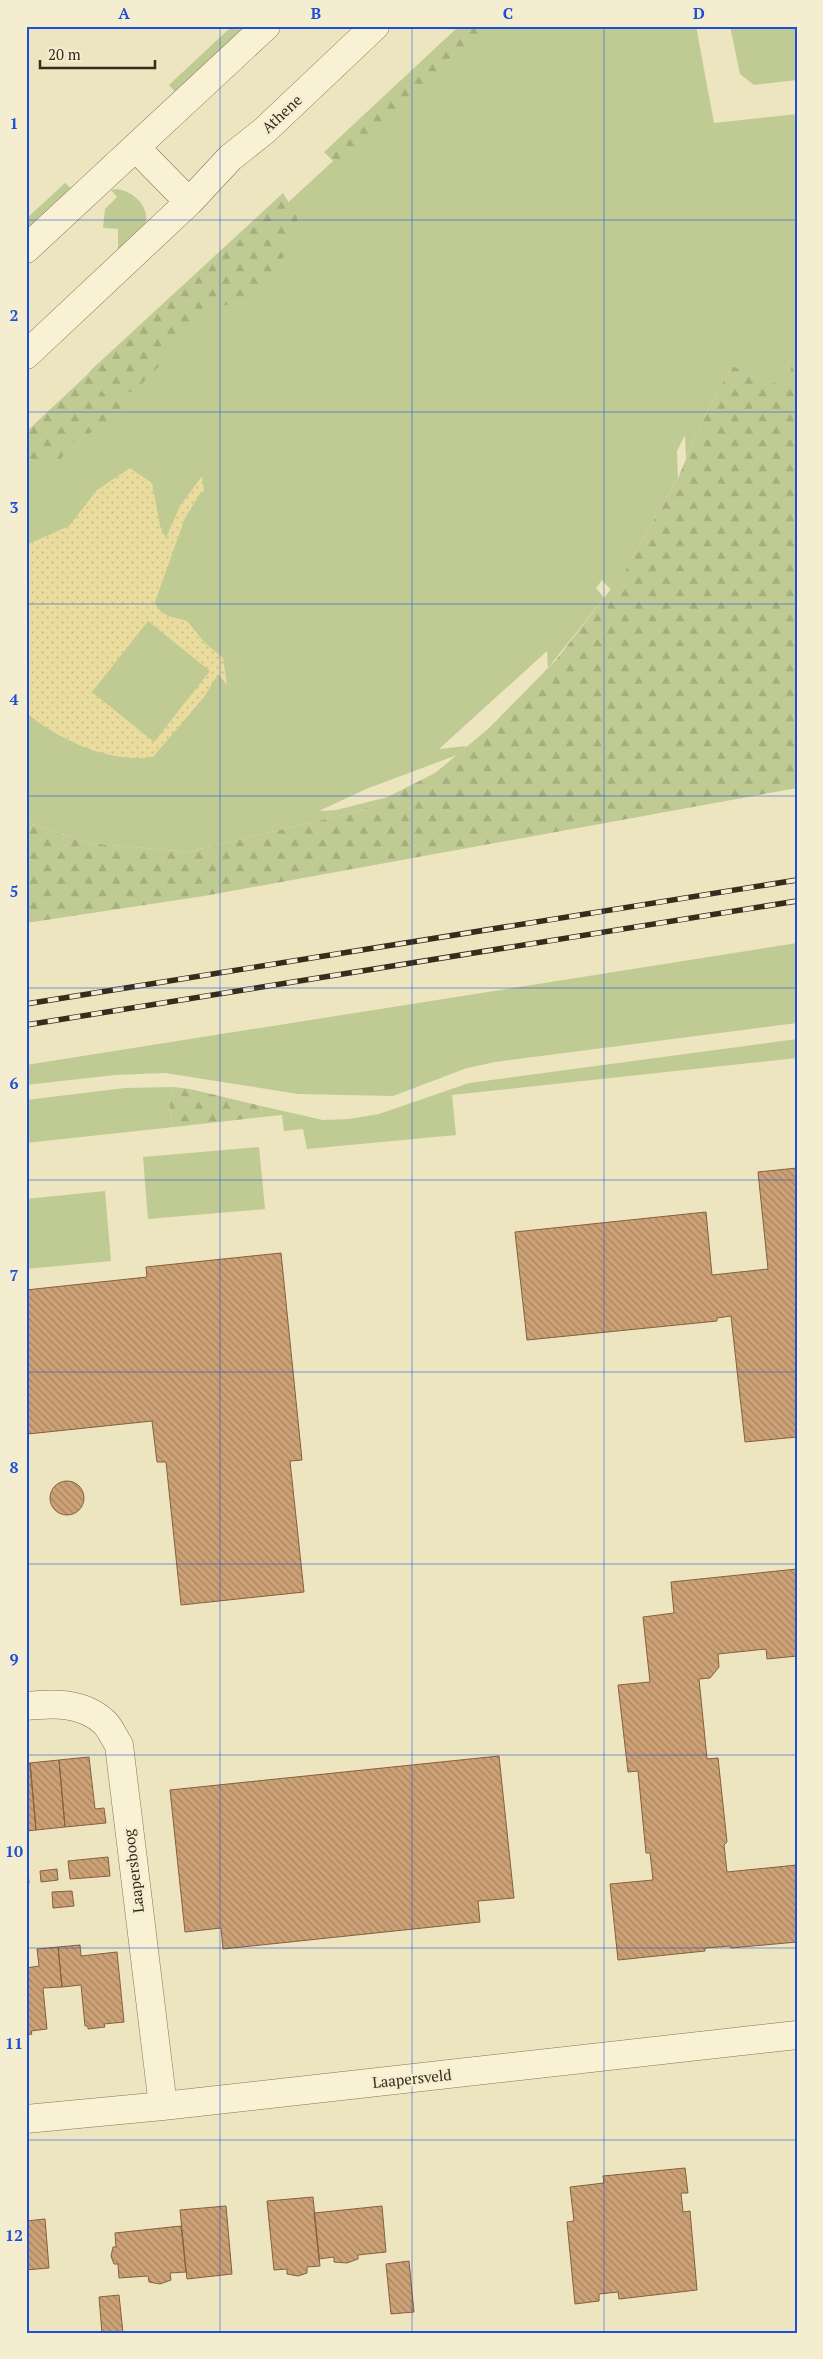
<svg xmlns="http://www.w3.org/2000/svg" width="823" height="2359" font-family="'PT Serif',serif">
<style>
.grass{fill:#c0cb94}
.forest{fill:url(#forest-firs)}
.sand{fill:url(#sand-dots);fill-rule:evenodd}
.building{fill:url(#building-back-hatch);stroke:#85613e}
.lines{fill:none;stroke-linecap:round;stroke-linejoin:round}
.street-casing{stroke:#867558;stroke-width:29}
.street{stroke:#f8f1d3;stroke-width:28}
.rail-casing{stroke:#362b1d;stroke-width:5.5}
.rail{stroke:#f5edd0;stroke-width:4;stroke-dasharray:11;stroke-linecap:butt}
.grid{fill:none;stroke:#1d4ed8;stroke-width:1;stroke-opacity:0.55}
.labels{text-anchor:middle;stroke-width:5;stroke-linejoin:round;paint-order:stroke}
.street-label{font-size:15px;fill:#362b1d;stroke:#f5edd0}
.neatline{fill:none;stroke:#1d4ed8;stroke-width:2}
.grid-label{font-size:16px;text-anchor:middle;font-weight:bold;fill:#1d4ed8}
</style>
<defs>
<pattern id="forest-firs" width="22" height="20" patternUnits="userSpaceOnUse" patternTransform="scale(1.25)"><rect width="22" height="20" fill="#c0cb94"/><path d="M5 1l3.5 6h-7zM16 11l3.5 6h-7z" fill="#a6ae7f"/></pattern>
<pattern id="sand-dots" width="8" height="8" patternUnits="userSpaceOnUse" patternTransform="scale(1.25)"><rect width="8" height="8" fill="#eadc9d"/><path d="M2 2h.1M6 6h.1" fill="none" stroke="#c9bd87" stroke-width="1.8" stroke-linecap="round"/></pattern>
<pattern id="building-back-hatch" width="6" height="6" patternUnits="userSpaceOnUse" patternTransform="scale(1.25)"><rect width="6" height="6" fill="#cca176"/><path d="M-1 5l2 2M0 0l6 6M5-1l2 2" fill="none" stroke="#a68360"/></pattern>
</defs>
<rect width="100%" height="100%" fill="#ede4c0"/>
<path class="grass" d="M 232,26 L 251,26 L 178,95 L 169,85 Z
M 480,26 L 696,26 L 714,123 L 797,114 L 797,777 L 795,472 L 732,366 L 703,419 L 686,459 L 685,435 L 677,451 L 678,478 L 625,571 L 611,590 L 602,580 L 596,588 L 604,598 L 548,668 L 547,651 L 439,749 L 467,746 L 457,755 L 366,789 L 319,811 L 336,810 L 388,797 L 360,811 L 187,852 L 88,843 L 26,822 L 26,442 L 93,380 L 88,374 L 91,370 L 98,377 Z
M 730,26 L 797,26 L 797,80 L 754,85 L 740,74 Z
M 65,183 L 74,191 L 26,236 L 26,219 Z
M 117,189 C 134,191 153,209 144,228 C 138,238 126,248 118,257 L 118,229 L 103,228 L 105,209 L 117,197 L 111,190 Z
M 797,943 L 797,1023 L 495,1062 L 467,1068 L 393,1096 L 298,1094 L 165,1073 L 115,1075 L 26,1085 L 26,1065 Z
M 797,1039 L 797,1058 L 452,1095 L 456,1135 L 307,1149 L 303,1129 L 284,1131 L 282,1115 L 262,1117 L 261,1106 L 323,1120 L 349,1119 L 379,1114 L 469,1083 Z
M 173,1087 C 167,1101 169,1112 174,1127 L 26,1143 L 26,1100 L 125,1088 Z
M 259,1147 L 265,1209 L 148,1219 L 143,1157 Z
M 105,1191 L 111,1261 L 26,1269 L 26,1199 Z"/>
<path class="forest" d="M 459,26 L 501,26 L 339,167 L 324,152 Z
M 283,193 L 297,216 L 298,230 L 289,250 L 252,298 L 200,312 L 192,317 L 163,362 L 134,392 L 112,393 L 91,370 Z
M 797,345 L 797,788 L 204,896 L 26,923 L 26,822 L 88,843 L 187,852 L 360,811 L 435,773 L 488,729 L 556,660 L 625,571 L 678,478 L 703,419 L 732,366 L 786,388 Z
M 88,374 L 106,396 L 123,401 L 126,406 L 124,411 L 110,418 L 102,427 L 74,441 L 60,460 L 39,464 L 26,460 L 26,432 Z
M 173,1087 L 190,1089 L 261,1106 L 262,1117 L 174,1127 C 169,1112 167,1101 173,1087 Z"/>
<path class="sand" d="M 130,468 L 152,483 L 160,526 L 166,538 L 180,506 L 202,476 L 204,492 L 201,492 L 185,518 L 155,602 L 158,609 L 168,616 L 187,621 L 205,643 L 223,658 L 227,685 L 218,674 L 204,697 L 153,757 C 109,763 62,741 29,715 L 26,716 L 26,545 L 69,526 L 97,490 ZM 148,621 L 210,671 L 154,742 L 92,692 Z"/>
<path class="building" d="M 797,1168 L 797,1437 L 745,1442 L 731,1316 L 717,1318 L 717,1321 L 527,1340 L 515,1232 L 706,1212 L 712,1275 L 768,1269 L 758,1172 Z
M 281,1253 L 302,1460 L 290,1461 L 304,1592 L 181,1605 L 166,1462 L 157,1462 L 152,1421 L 28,1434 L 26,1290 L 147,1277 L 146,1267 Z
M50 1498a17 17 0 1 1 34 0a17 17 0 1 1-34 0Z
M 797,1569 L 797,1656 L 767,1659 L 766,1649 L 718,1654 L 719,1667 L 710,1678 L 699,1679 L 707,1759 L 718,1758 L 727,1842 L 724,1845 L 727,1872 L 797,1865 L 797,1942 L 731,1948 L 730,1946 L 705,1948 L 705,1951 L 618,1960 L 610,1884 L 653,1880 L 650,1853 L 646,1853 L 638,1771 L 628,1772 L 618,1685 L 650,1682 L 643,1617 L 674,1613 L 671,1582 Z
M 499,1756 L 514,1898 L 478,1901 L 480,1922 L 223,1949 L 221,1928 L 185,1932 L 170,1790 Z
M 89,1757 L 95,1809 L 104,1808 L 106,1823 L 65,1827 L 59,1760 Z
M 59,1760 L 65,1827 L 36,1830 L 30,1763 Z
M 26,1763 L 30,1763 L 36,1830 L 26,1831 Z
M 108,1857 L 110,1876 L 70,1879 L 68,1861 Z
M 57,1869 L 58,1880 L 41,1882 L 40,1871 Z
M 26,1872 L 28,1872 L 29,1883 L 26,1884 Z
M 72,1891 L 74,1906 L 53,1908 L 52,1892 Z
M 80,1945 L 81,1956 L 117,1952 L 124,2022 L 104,2024 L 105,2027 L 88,2029 L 88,2026 L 85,2026 L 81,1985 L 62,1987 L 58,1947 Z
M 58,1947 L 62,1987 L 43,1988 L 47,2029 L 31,2031 L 32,2034 L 26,2035 L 26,1968 L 39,1966 L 37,1949 Z
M 685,2168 L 688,2193 L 681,2193 L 683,2212 L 690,2211 L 697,2290 L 619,2299 L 618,2292 L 599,2294 L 599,2301 L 575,2304 L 567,2222 L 574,2221 L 570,2187 L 604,2183 L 603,2176 Z
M 313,2197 L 320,2266 L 307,2267 L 307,2273 L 298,2276 L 287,2274 L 287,2269 L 274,2270 L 267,2201 Z
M 226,2206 L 232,2274 L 187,2279 L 180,2210 Z
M 382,2206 L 386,2252 L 358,2255 L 358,2259 L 347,2263 L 334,2262 L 334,2257 L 319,2259 L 314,2213 Z
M 45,2219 L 49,2268 L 26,2270 L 26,2221 Z
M 181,2226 L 186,2272 L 170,2273 L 171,2280 L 160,2284 L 149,2282 L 148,2276 L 119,2278 L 118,2264 L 114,2264 L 111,2256 L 113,2247 L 116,2247 L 115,2233 Z
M 409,2261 L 414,2312 L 391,2314 L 386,2264 Z
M 119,2295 L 123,2333 L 102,2333 L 99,2297 Z"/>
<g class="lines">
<g class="street-casing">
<path id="street" d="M 136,148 L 189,202
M 26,249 L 266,26
M 26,355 L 189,202 L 230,158 L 264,131 L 375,26
M 26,1706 C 53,1703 82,1702 104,1722 C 110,1727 114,1738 119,1745 L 163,2106
M 26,2119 L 163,2106 L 797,2035"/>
</g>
<use href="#street" class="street"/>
<g class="rail-casing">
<path id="rail" d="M 26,1004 L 797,880
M 26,1025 L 797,901"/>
</g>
<use href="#rail" class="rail"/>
</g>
<path class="grid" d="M 220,26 L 220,2333M 412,26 L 412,2333M 604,26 L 604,2333M 26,220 L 797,220M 26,412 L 797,412M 26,604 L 797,604M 26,796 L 797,796M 26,988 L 797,988M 26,1180 L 797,1180M 26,1372 L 797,1372M 26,1564 L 797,1564M 26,1755 L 797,1755M 26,1948 L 797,1948M 26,2140 L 797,2140"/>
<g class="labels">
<g class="street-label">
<text transform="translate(282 114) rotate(-43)" y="5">Athene</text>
<text transform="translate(134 1871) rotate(-97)" y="5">Laapersboog</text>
<text transform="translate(412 2079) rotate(-6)" y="5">Laapersveld</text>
</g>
</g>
<rect width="823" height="2359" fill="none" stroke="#f5edd0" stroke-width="55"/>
<path d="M40 60v8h115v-8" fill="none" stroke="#362b1d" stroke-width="2.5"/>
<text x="48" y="60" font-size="15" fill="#362b1d" stroke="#f5edd0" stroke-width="4" paint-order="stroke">20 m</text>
<rect x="28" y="28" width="768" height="2304" class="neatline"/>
<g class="grid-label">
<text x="124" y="19">A</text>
<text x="316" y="19">B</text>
<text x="508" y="19">C</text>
<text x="699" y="19">D</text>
<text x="14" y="129">1</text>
<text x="14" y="321">2</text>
<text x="14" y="513">3</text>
<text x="14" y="705">4</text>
<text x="14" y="897">5</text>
<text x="14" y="1089">6</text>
<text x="14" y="1281">7</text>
<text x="14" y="1473">8</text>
<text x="14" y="1665">9</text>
<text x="14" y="1857">10</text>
<text x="14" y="2049">11</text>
<text x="14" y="2241">12</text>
</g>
</svg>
